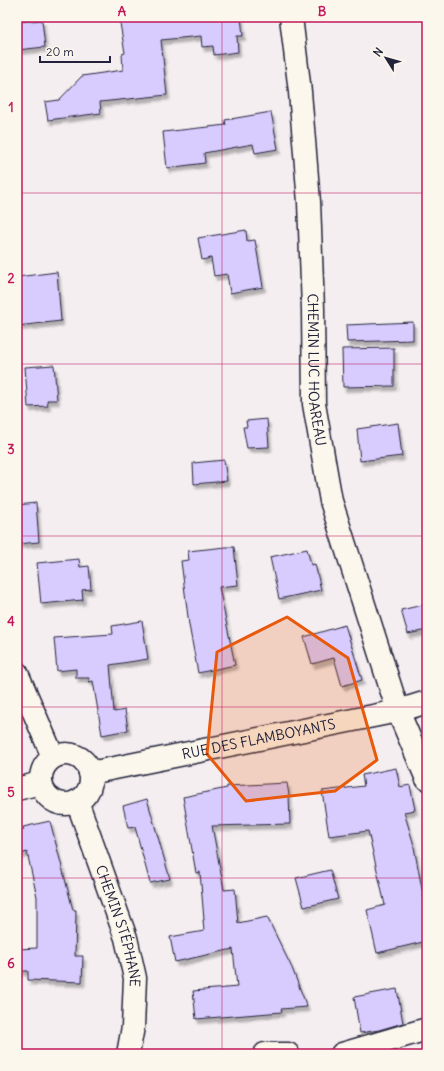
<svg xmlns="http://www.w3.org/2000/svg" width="444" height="1071" font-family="Delius,sans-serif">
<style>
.building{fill:#d8ccff;stroke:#22223b;filter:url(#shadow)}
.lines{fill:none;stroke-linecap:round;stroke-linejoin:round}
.street-casing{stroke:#22223b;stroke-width:25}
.secondary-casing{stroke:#22223b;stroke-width:25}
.street{stroke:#fbf7ec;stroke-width:22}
.secondary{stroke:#fbf7ec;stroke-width:22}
.marked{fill:#e8590c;fill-opacity:0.2;stroke:#e8590c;stroke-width:3;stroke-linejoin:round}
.grid{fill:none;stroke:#c2185b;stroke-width:1;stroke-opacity:0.55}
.labels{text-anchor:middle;stroke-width:4;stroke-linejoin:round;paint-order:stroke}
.street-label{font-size:14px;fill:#22223b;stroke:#fbf7ec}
.neatline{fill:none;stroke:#c2185b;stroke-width:1.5}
.grid-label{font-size:13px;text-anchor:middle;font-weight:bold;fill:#c2185b}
</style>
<defs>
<filter id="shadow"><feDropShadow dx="2.5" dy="4.5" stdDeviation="1" flood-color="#0004"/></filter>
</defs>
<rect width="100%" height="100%" fill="#f4eef0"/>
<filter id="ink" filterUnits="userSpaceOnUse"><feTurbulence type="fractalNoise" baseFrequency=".025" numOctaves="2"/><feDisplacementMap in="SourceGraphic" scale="8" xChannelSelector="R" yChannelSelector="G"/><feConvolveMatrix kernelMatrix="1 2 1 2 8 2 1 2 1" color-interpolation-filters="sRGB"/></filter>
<g filter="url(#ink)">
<path class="building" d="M 119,17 L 241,17 L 243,36 L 237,36 L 238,52 L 214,55 L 213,46 L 202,47 L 201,36 L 161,40 L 167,95 L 100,102 L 101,113 L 48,120 L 45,102 L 59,100 L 82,76 L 123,70 L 122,54 L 125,53 Z
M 42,20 L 45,47 L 17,50 L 17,22 Z
M 271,112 L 278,149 L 255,153 L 253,144 L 204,153 L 205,163 L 167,168 L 163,132 L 226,125 L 225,120 Z
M 246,230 L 247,241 L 255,240 L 263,287 L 230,293 L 227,274 L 214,276 L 211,258 L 202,260 L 198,238 Z
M 57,272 L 61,321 L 17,326 L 17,277 Z
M 413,322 L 413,340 L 347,342 L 346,325 Z
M 394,348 L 394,386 L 343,387 L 342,349 Z
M 54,365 L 57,400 L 47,400 L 48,406 L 28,407 L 25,367 Z
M 267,419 L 269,447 L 247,448 L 243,427 L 247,427 L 246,421 Z
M 398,423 L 402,456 L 360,461 L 357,429 Z
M 224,460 L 227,481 L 194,484 L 193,463 Z
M 36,503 L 39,542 L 17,544 L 17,505 Z
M 226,547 L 234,547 L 238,585 L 219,587 L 235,665 L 198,673 L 189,625 L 181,561 L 189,560 L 188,551 Z
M 307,549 L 311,565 L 315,564 L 321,590 L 279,599 L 270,557 Z
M 79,559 L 80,567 L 89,566 L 91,589 L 82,590 L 83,600 L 41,604 L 37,563 Z
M 427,604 L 427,630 L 408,634 L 401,610 Z
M 142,621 L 148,659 L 110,665 L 114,712 L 125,710 L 128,730 L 102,735 L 93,681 L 89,682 L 89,678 L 76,678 L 76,669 L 57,671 L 54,638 L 113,634 L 112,626 Z
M 345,625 L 362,680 L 342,686 L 334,658 L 312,664 L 304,637 Z
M 396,768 L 400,787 L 410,785 L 415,810 L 404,812 L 413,842 L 427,915 L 427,941 L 377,953 L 367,910 L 385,905 L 368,831 L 329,836 L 322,791 L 364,786 L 362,775 Z
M 287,783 L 289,795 L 290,824 L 212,826 L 224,890 L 235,889 L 238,923 L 267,917 L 292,968 L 307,1007 L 281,1009 L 282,1012 L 196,1019 L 193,991 L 237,987 L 233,949 L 175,962 L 170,937 L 204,931 L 203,920 L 204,920 L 200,872 L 196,873 L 183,797 L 227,788 L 227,786 Z
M 147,799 L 170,879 L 150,883 L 135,827 L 128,828 L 123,806 Z
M 50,821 L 73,910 L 76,910 L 75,956 L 83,956 L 82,982 L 28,980 L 28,971 L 17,971 L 17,949 L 37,948 L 37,897 L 27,852 L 17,855 L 17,832 L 24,830 L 23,827 Z
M 330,870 L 338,899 L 304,907 L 296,878 Z
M 397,989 L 403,1023 L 379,1030 L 360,1033 L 354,997 Z"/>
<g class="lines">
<g class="street-casing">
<g id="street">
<path id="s1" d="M 291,17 L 300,92 L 309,202 L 313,309 L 314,404 L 331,501 L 398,711 L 427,779"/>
<path d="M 17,789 L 40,783"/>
<path d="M 265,1054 L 288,1054"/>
<path d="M 342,1054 L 427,1029"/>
</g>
</g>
<g class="secondary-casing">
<g id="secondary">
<path d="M 17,673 L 53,757"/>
<circle cx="66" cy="779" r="25"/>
<path id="s2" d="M 90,773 L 398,711 L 427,702"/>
<path id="s3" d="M 77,801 L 126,938 L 135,978 L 133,1027 L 128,1054"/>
</g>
</g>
<use href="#street" class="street"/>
<use href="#secondary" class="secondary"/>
</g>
</g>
<path class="marked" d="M 287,617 L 348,658 L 377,760 L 335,791 L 246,801 L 207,754 L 217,652 Z"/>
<path class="grid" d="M 222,17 L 222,1054M 17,193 L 427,193M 17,364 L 427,364M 17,536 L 427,536M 17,707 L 427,707M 17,878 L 427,878"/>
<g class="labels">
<g class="street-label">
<text dy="5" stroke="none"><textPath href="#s1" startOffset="354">CHEMIN LUC HOAREAU</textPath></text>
<text dy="5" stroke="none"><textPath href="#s2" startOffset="172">RUE DES FLAMBOYANTS</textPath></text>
<text dy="5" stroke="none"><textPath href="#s3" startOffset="132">CHEMIN STÉPHANE</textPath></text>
</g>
</g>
<rect width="444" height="1071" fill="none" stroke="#fbf7ec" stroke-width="44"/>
<g transform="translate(386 58) rotate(307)" stroke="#fbf7ec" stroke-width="3" paint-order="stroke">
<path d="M0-3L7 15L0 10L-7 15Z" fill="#22223b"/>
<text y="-6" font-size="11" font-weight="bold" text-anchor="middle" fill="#22223b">N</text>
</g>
<path d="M40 56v6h70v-6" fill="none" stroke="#22223b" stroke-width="2"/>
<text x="46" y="56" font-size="12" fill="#22223b" stroke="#fbf7ec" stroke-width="3" paint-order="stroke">20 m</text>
<rect x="22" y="22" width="400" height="1027" class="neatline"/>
<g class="grid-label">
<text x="122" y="16">A</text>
<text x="322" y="16">B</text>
<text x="11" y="112">1</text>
<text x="11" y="283">2</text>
<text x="11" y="454">3</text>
<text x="11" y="626">4</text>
<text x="11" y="797">5</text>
<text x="11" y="968">6</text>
</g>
</svg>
